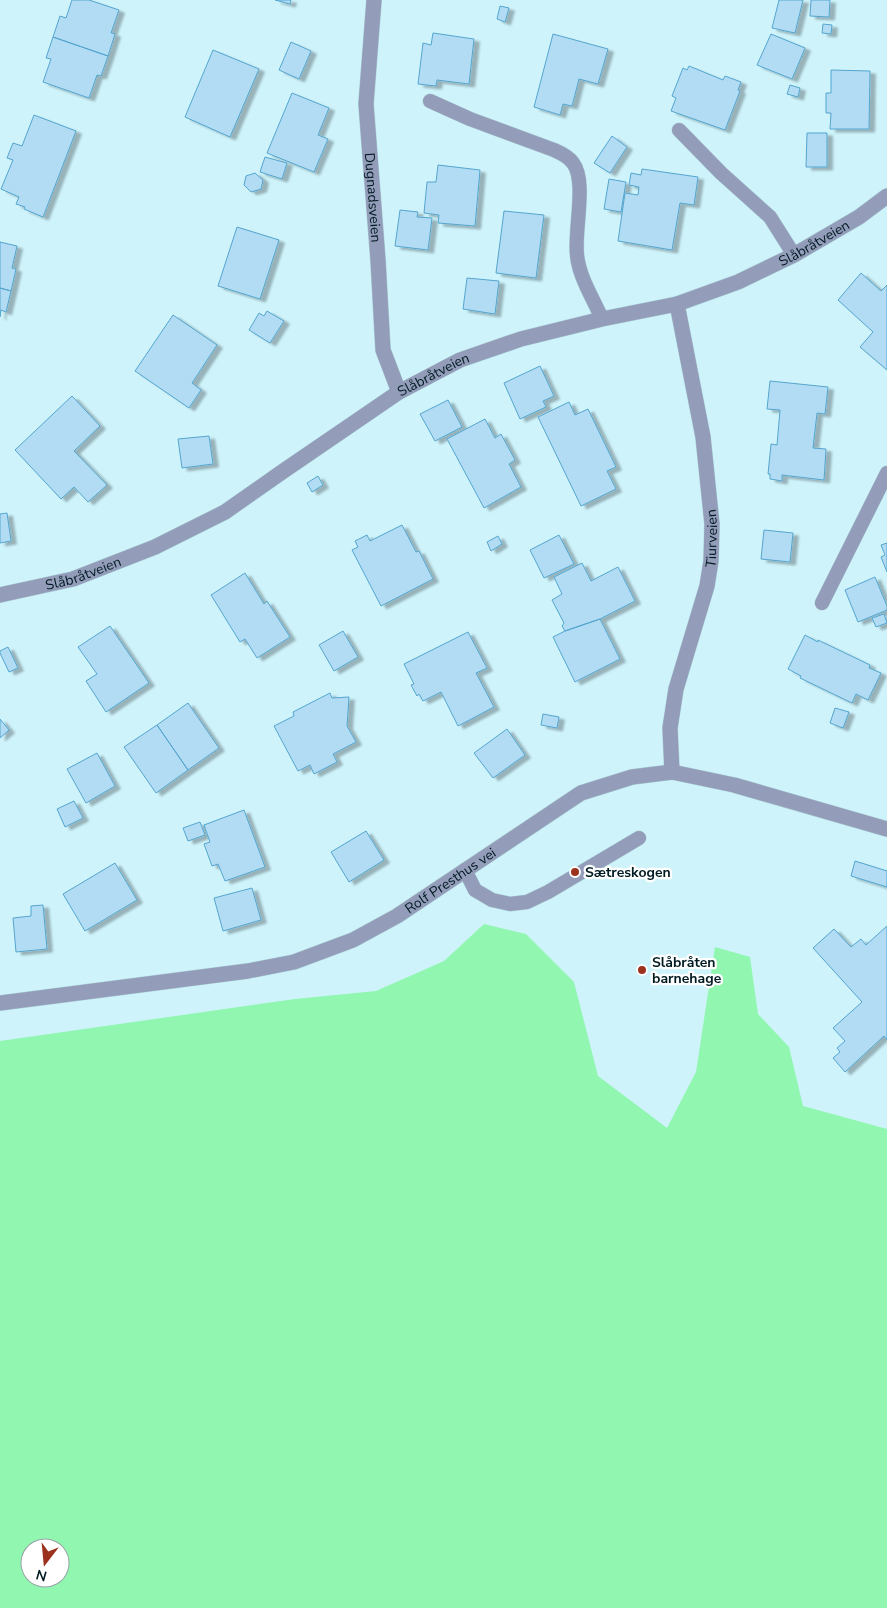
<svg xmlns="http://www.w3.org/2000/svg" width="887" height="1608" font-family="'Nunito Sans',sans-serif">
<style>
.green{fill:#90f6b0;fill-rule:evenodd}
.building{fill:#b1dcf4;stroke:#54a5ce;filter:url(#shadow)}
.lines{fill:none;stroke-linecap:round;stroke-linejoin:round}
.lane-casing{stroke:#add0d8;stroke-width:15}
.street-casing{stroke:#add0d8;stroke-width:16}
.lane{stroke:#939cb9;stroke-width:14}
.street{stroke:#939cb9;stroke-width:15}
.poi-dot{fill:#9b321d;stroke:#fff;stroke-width:2}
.labels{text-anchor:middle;stroke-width:4.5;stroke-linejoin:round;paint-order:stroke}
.street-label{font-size:14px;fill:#001b22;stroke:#fff}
.poi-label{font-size:14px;font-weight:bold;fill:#001b22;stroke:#fff;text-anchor:start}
</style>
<defs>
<filter id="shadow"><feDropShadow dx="5.5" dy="3" stdDeviation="1" flood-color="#0004"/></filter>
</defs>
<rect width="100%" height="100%" fill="#cef3fb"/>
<path class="green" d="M 484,924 L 526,934 L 574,982 L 598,1076 L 667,1128 L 696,1072 L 715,947 L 750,957 L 758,1014 L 789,1047 L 803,1106 L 887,1129 L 887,1608 L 0,1608 L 0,1041 L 295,999 L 376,991 L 444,961 ZM 30,1548 L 60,1548 L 60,1578 L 30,1578 Z"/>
<path class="building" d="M 72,0 L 89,0 L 119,10 L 111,33 L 115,34 L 108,56 L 53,37 L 60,16 L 66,18 Z
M 275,0 L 291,0 L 290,4 Z
M 779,0 L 803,0 L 795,33 L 772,28 Z
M 811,0 L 830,0 L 829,17 L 810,16 Z
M 500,6 L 509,8 L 505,22 L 497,19 Z
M 823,24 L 832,25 L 831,34 L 822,33 Z
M 433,33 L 474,39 L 469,84 L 437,80 L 436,86 L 418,84 L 423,43 L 431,45 Z
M 553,34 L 608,49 L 598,84 L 579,79 L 572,106 L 563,104 L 560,115 L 534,107 Z
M 771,34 L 805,48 L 792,79 L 757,65 Z
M 53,37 L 108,56 L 101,76 L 97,75 L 89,98 L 43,82 L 51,59 L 46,58 Z
M 291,42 L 311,51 L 299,79 L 279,70 Z
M 213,50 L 259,69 L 230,137 L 185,117 Z
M 689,66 L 723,80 L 725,76 L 741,82 L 738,90 L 740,91 L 725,130 L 671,111 L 676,98 L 672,96 L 683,68 L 687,70 Z
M 831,70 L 870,71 L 869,129 L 830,129 L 831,113 L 826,113 L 826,93 L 831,93 Z
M 790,85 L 800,88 L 798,97 L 787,94 Z
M 292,93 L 329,108 L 318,135 L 328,139 L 314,172 L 267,153 Z
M 34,115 L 76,131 L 43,217 L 24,209 L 25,207 L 16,204 L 19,197 L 1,189 L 13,160 L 7,158 L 13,143 L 22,146 Z
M 807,133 L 827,133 L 827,167 L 806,167 Z
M 612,136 L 627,147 L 610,173 L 594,163 Z
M 265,157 L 287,163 L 282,179 L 260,172 Z
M 438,165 L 480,170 L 475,226 L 438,223 L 439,215 L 424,213 L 427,182 L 436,182 Z
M 642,169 L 698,177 L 694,205 L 680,203 L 672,250 L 618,241 L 625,193 L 638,195 L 639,187 L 629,185 L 631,173 L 641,175 Z
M 255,173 L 263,180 L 261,189 L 251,192 L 244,185 L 246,176 Z
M 609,179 L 626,182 L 621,212 L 604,209 Z
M 400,210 L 418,212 L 417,217 L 432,218 L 428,250 L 395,246 Z
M 504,211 L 544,215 L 536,278 L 496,273 Z
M 237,227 L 279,240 L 260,299 L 218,286 Z
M 0,242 L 17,246 L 12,268 L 16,269 L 11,291 L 0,288 Z
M 861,273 L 881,291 L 887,285 L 887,370 L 860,347 L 873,332 L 838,300 Z
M 467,278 L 499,281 L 495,314 L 463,309 Z
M 0,288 L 11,291 L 6,312 L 1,310 L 0,317 Z
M 267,311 L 284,321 L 270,343 L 249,330 L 259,313 L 264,316 Z
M 173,315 L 217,345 L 192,383 L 201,390 L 189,408 L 135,371 Z
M 540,366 L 554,396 L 543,401 L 546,407 L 520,419 L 504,383 Z
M 770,381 L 828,387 L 825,414 L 817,413 L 813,448 L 826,449 L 824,480 L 782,475 L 782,481 L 770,479 L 770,474 L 768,474 L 771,444 L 777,445 L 780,410 L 767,409 Z
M 72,396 L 100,426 L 74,451 L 107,485 L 88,502 L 74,487 L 61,499 L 15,450 Z
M 448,400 L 462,427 L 435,441 L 420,414 Z
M 569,402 L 575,415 L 588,409 L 616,467 L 607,471 L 616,489 L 581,506 L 538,417 Z
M 485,419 L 495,438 L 501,434 L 515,460 L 509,464 L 521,487 L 484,508 L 447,439 Z
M 209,436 L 213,464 L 182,468 L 178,439 Z
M 318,476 L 323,485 L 312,492 L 307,483 Z
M 7,513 L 11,541 L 0,543 L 0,514 Z
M 402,525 L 416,552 L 419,551 L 433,579 L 381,606 L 352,550 L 358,547 L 355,541 L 367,535 L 370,541 Z
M 764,530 L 793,533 L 790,562 L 761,559 Z
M 559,535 L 574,564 L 544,578 L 530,550 Z
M 498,536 L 502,544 L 491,551 L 487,542 Z
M 887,543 L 887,572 L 881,557 L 885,555 L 881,545 Z
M 582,563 L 591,581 L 618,567 L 635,601 L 600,619 L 565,631 L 562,626 L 564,623 L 552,600 L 562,594 L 554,577 Z
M 245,573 L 264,604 L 267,601 L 290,637 L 257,658 L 245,639 L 240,642 L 211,595 Z
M 875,577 L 887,606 L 887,610 L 858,622 L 845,590 Z
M 884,614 L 887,623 L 876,627 L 872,618 Z
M 600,619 L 620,659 L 575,682 L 553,637 L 565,631 Z
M 110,626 L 149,683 L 106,712 L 86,681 L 97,674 L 78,647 Z
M 343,631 L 358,657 L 334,671 L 319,645 Z
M 468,632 L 487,668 L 476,673 L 494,707 L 458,726 L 441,692 L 423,701 L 419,694 L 417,696 L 411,685 L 414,684 L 404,664 Z
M 805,635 L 818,642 L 818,640 L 870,665 L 869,668 L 881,673 L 868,700 L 856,694 L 852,703 L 800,678 L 801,676 L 788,669 Z
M 8,647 L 18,668 L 9,672 L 0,653 L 0,651 Z
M 330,693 L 332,698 L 349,697 L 347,726 L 356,742 L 333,754 L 337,762 L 314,774 L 310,765 L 298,771 L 274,726 L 294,716 L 293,712 Z
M 188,703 L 219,748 L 188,770 L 157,725 Z
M 835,708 L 849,712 L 843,728 L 830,723 Z
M 543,714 L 559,717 L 557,728 L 541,725 Z
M 0,719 L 9,730 L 0,738 Z
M 157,725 L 188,770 L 156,793 L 124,747 Z
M 507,729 L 525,755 L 493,778 L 474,753 Z
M 97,753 L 115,786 L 86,803 L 67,769 Z
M 74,801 L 83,818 L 65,827 L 57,809 Z
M 244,810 L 265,867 L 225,881 L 218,864 L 212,866 L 204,844 L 210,842 L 204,825 Z
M 200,822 L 205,835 L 188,841 L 183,828 Z
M 366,831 L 384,860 L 349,882 L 331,852 Z
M 855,861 L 887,871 L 887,887 L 851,876 Z
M 115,863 L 137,900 L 85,931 L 63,894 Z
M 252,888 L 261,920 L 223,931 L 214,898 Z
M 43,905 L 47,949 L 16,952 L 13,918 L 31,916 L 31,906 Z
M 887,926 L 887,1040 L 884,1036 L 845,1072 L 833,1058 L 840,1052 L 837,1048 L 845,1041 L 833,1028 L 862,1002 L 813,948 L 834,929 L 851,947 L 861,939 L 866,945 Z"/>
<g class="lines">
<g class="lane-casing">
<path id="lane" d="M 430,101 L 470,119 L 554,150 C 561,153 569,157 573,163 C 587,181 574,231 577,255 C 579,277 593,298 602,319
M 679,130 L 721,173 L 770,217 L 794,255
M 822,603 L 887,473
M 465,870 L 475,890 L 492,900 L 510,904 L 527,902 L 548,892 L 639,838"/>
</g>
<g class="street-casing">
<g id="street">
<path id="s1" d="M 374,0 L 366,104 L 378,260 L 383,350 L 399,392"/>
<path id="s2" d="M 0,595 L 73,579 L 155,547 L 225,512 L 282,472 L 399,392 L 460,360 L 521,339 L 602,319 L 677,304 L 738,282 L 794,255 L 859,217 L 887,196"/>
<path id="s3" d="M 672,772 L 670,728 L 676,689 L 707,586 L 711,561 L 712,524 L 703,437 L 677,304"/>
<path id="s4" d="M 0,1003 L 248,971 L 294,962 L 353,940 L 397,916 L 581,793 L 632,777 L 672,772 L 734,785 L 887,829"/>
</g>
</g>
<use href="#lane" class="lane"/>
<use href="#street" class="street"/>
</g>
<g class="poi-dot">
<circle cx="575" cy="872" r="5"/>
<circle cx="642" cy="970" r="5"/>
</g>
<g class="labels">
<g class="street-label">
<text dy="5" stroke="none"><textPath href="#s1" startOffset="198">Dugnadsveien</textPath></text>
<text dy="5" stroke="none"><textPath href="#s2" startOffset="896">Slåbråtveien</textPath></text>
<text dy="5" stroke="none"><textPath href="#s2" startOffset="491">Slåbråtveien</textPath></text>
<text dy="5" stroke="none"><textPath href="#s3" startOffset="239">Tiurveien</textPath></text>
<text dy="5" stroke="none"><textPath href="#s2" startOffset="86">Slåbråtveien</textPath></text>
<text dy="5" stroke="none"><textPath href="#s4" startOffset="474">Rolf Presthus vei</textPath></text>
</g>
<g class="poi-label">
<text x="585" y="877">Sætreskogen</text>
<text x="652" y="967">Slåbråten<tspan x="652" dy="16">barnehage</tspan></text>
</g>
</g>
<g transform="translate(45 1563) rotate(196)"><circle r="24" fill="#ffffff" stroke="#99a4a7"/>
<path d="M0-4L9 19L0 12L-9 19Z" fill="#9b321d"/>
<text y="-8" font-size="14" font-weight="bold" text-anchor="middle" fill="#001b22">N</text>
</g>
</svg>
